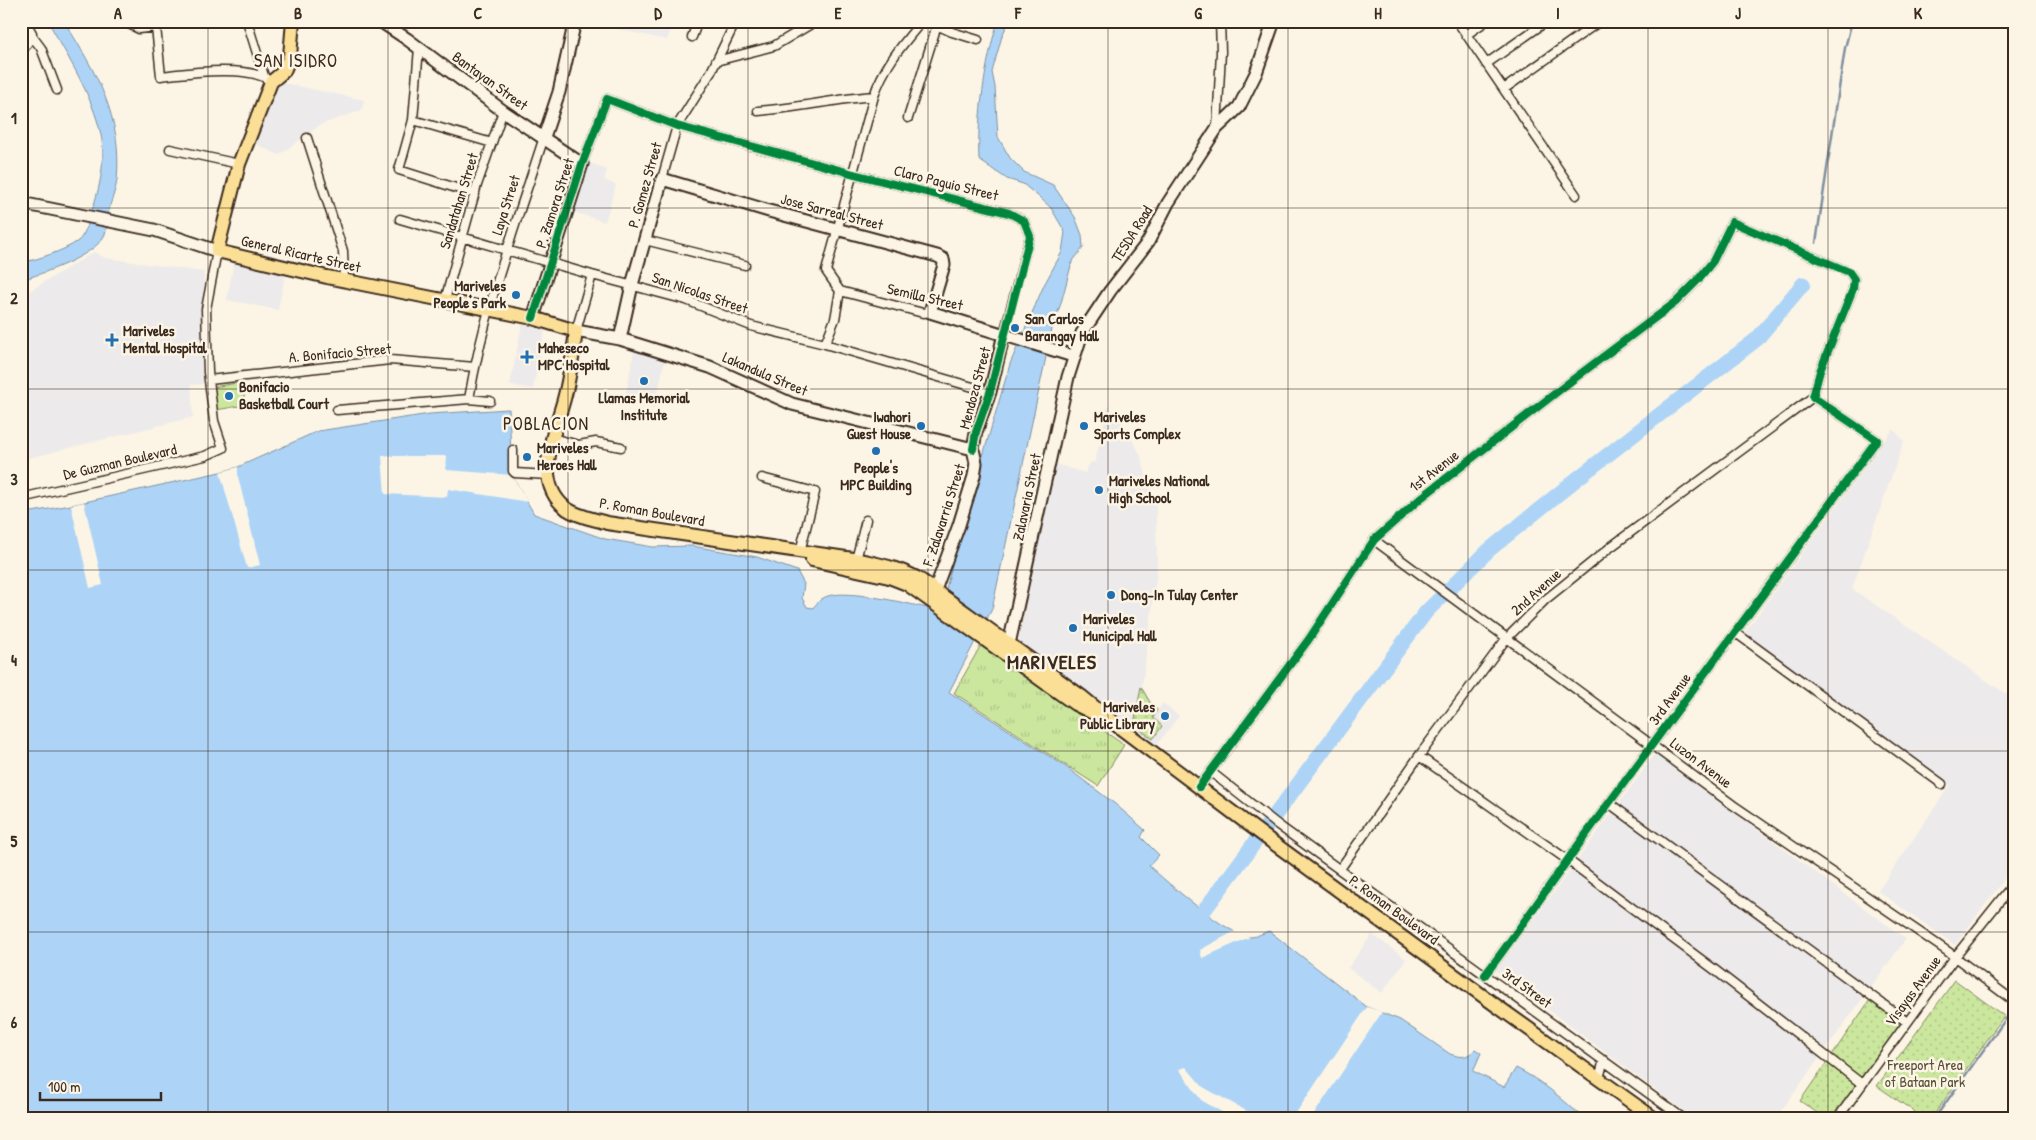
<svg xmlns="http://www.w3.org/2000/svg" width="2036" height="1140" font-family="'Patrick Hand',sans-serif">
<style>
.built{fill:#eceaea}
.grass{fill:url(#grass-tufts);stroke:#83885e}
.park{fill:url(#park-dots);stroke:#83885e}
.pitch{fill:#cbe79e;stroke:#83885e}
.water{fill:#add4f7;stroke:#7f90a0}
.pier{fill:#fcf5e5}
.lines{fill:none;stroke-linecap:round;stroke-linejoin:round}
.stream{stroke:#7f90a0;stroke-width:2.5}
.river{stroke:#add4f7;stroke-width:15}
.street-casing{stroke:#3b2a1e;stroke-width:11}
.secondary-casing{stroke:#3b2a1e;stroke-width:15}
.primary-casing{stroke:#3b2a1e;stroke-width:16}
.street{stroke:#fcf5e5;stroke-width:8}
.secondary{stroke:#fcf5e5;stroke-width:11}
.primary{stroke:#fbdf96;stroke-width:12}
.cycleway-casing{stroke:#fcf5e5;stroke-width:11}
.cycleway{stroke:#00873e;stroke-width:8}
.grid{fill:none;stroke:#3b2a1e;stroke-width:1;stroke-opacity:0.55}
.poi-dot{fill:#1f6fb2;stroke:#fcf5e5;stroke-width:2}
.labels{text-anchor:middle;stroke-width:5;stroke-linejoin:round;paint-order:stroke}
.street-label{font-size:15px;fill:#3b2a1e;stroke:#fcf5e5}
.poi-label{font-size:15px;font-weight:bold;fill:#3b2a1e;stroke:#fcf5e5;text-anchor:start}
.park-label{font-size:15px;fill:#585038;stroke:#fcf5e5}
.quarter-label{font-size:18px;letter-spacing:1px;fill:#3b2a1e;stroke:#fcf5e5}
.district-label{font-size:20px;font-weight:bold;letter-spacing:1px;fill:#3b2a1e;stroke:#fcf5e5}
.neatline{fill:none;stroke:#3b2a1e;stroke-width:2}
.grid-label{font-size:16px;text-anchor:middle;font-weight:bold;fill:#3b2a1e}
</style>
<defs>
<pattern id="grass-tufts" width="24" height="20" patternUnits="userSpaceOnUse" patternTransform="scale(1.25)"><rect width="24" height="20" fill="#cbe79e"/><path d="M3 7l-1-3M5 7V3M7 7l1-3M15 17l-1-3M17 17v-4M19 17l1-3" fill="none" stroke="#afc688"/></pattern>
<pattern id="park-dots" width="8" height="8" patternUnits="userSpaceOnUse" patternTransform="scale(1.25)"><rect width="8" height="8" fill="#cbe79e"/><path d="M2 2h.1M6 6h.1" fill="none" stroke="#afc688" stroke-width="1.8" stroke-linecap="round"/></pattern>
</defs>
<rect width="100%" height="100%" fill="#fcf5e5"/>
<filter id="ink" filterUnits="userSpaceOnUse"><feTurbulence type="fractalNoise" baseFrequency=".02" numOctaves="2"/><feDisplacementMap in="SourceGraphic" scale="10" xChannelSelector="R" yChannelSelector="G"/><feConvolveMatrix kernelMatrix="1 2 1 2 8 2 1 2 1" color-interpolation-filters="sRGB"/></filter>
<g filter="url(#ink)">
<path class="built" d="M 580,21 L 674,21 L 667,40 Z
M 278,82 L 364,100 L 362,110 L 320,125 L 279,155 L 252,142 Z
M 588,162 L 607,170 L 604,180 L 616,185 L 605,222 L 571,211 Z
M 94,252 L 105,258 L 204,272 L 203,384 L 191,385 L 193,417 L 21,460 L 21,296 Z
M 234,261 L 286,271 L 278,310 L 227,300 Z
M 522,324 L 545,330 L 533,389 L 510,385 Z
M 634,351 L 665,359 L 654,409 L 624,403 Z
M 1108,406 L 1121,420 L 1140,454 L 1156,507 L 1157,571 L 1142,686 L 1153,705 L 1159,709 L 1163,703 L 1179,716 L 1156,746 L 1018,645 L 1034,548 L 1052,463 L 1085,473 L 1090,463 L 1095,462 Z
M 1893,429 L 1904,441 L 1852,589 L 2015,700 L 2015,865 L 1955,945 L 1878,891 L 1950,785 L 1892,746 L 1742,636 Z
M 1655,754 L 1906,939 L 1775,1119 L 1695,1119 L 1496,971 Z
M 1372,934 L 1406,959 L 1382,993 L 1348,968 Z"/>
<path class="grass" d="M 981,645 L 1124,745 L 1098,786 L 954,693 Z"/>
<path class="park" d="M 1141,687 L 1152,706 L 1157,710 L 1153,718 L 1162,726 L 1153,739 L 1134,725 Z
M 1955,980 L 2004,1016 L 1931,1119 L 1925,1119 L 1877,1086 Z
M 1870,1000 L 1902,1023 L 1834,1119 L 1826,1119 L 1800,1101 Z"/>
<path class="pitch" d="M 243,382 L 245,405 L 216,410 L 213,387 Z"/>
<path class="water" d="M 48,21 L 64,21 C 96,73 123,116 117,180 C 116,190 111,200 109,210 C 107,218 108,229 104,236 C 94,256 42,274 21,280 L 21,263 C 38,259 64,251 78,241 C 86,234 89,220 92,210 C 100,188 106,159 101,135 C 92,94 68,58 48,21 Z
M 998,21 L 1009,21 L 1002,36 L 992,72 L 995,87 L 998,137 L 1010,158 L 1024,172 L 1053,185 L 1075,217 L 1082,235 L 1083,248 L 1072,262 L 1061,303 L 1052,329 L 992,609 L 949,692 L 1066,767 L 1115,804 L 1145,830 L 1141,837 L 1159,855 L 1149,866 C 1167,882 1228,936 1250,937 C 1256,937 1263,933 1269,931 L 1367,1007 L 1400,1020 L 1450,1054 C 1462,1058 1467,1058 1475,1049 L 1481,1053 L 1473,1071 L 1504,1087 L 1516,1068 C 1542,1081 1563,1099 1584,1119 L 21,1119 L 21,514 L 71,505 L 220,472 L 238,467 L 318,431 L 430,414 L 509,409 L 512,475 L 534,514 L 605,539 L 653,547 L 692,546 L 757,557 L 797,571 L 804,584 L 802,598 L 807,607 L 813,608 C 817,603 821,598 828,596 C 849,589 909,604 932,609 L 946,589 L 957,544 L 1010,364 L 1044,285 L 1062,252 L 1065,232 L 1051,208 L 1039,197 L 1023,184 L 1007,179 L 979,160 C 977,118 985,62 998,21 Z"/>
<path class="pier" d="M 382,456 L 447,456 L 446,470 L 512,475 L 528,502 L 448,489 L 447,497 L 385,494 Z
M 238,467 L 238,477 L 260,565 L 247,568 L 220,472 Z
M 84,502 L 103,585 L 90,588 L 71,505 Z
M 1235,931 L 1250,937 L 1202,958 L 1200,950 Z
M 1367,1007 L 1382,1012 L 1311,1119 L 1292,1119 Z
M 1186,1067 L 1203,1087 L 1261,1119 L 1234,1119 L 1201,1100 L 1179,1069 Z"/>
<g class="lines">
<path class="stream" d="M 1816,243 L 1845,48 L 1852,21
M 1934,1119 L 2015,1006"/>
<path class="river" d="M 1203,912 L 1426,612 L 1489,550 L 1578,478 L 1757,339 L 1803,284"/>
<g class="street-casing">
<path id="street" d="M 25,21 L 32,33 L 32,36 L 41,48 L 57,90
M 123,21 L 139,29 L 156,27 L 161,76 C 187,73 252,64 271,82
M 247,21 L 264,76
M 928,21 L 952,32 L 978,40
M 1457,21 L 1576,195
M 1466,35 L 1486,21
M 692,37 L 698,21
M 419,48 L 413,120 L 399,170 L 475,194
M 21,53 L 32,36
M 716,61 L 774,46 L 816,21
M 1486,64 L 1547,21
M 1504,89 L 1600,21
M 758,111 C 798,108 835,99 874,96
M 908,118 L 937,25
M 413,120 L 492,143
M 1217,128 L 1221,52 L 1220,21
M 307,138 L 343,251 L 344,280
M 170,149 L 239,164
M 582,164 L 607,99 L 677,126 L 854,174 L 1009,213 L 1024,221 L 1030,236 L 1004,334
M 662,179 L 677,126 L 711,72 L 736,21
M 400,219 L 592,275 L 686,300 L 751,326 L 825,344 L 990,392
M 645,240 L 745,265
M 840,291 L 923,313 L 930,312
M 445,300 L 477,185 L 503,111
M 576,331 L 592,275
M 825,344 L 835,319 L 840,291 L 826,271 L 874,96 C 883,67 903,44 922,21
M 209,380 L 390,360 L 475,367
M 469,399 C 484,309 516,224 544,137
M 337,410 L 469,399 L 490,401
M 552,438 L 579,445 L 596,442 L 621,447
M 513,450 L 513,471 L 515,473 L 548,475
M 762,478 L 815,492 L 800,552
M 21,498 L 205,456 L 223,448 L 214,421 L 208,372 L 206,309 L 217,251
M 1374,540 L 1733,805 L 1947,951 L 2015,1002
M 856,560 L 866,520
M 1736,633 L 1942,784
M 1419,756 L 1569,861 L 1715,970 L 1862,1084
M 1211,772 L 1278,825 L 1684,1119
M 1199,787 L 1309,639 L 1374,540 L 1421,498 L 1571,381 L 1676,302 L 1697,281 L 1713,261 L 1732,222 L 1849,272 L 1854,279 L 1853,289 L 1820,371 L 1813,397 L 1877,440 C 1788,561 1698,682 1609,803 C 1567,859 1528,918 1485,975
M 1609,803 L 1907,1022
M 1340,869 L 1419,756 L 1506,639 L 1545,600 L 1612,546 L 1813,397
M 1599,1078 L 1604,1060
M 1837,1119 L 1955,957 L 2015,882"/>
</g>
<g class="secondary-casing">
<path id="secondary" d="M 380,21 L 407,39 L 503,111 L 582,164 L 533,318
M 544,137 L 559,92 L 575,21
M 21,203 L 154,230 L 217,251
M 576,331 L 620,339 L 710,367 L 792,404 L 973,449
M 620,339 L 632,285 L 662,179 L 769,211 L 937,256 L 943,259 L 944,265 L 930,312 L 1073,356
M 973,449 L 976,432 L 990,392 L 1004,334
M 935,590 L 959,525 L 974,476 L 976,463 L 973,449
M 1009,644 L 1068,377 L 1082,333 L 1110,291 L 1148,242 L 1168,203 L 1217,128 L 1239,107 L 1256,73 L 1274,21"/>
</g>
<g class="primary-casing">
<path id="primary" d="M 293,21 L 290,56 L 284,71 L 271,82 L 239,164 L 217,251 L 327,277 L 533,318 L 576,331 C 573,354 570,377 564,399 C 555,433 531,482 567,509 C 579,517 594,519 607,523 L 860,560 C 882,565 902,569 922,581 L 1081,696 L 1115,724 L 1268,839 L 1494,1004 L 1655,1119
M 812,560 L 889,577 L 907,584 L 1075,704 L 1093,713"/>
</g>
<use href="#street" class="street"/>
<use href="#secondary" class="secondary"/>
<use href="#primary" class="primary"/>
<g class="cycleway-casing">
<path id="cycleway" d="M 533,318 L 582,164 L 607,99 L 677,126 L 854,174 L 1009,213 L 1024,221 L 1030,236 L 990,392 L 976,432 L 973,449
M 1199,787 L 1309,639 L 1374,540 L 1421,498 L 1571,381 L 1676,302 L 1697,281 L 1713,261 L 1732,222 L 1849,272 L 1854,279 L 1853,289 L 1820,371 L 1813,397 L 1877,440 C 1788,561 1698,682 1609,803 C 1567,859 1528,918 1485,975"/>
</g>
<use href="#cycleway" class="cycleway"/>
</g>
</g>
<path class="grid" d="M 208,21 L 208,1119M 388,21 L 388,1119M 568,21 L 568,1119M 748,21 L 748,1119M 928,21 L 928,1119M 1108,21 L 1108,1119M 1288,21 L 1288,1119M 1468,21 L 1468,1119M 1648,21 L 1648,1119M 1828,21 L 1828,1119M 21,208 L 2015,208M 21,389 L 2015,389M 21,570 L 2015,570M 21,751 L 2015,751M 21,932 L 2015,932"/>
<g class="poi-dot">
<circle cx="516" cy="295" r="5"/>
<circle cx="1015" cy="328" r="5"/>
<path d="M109.5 332.5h5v5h5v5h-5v5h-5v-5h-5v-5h5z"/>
<path d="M524.5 349.5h5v5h5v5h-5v5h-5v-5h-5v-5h5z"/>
<circle cx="644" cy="381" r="5"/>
<circle cx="229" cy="396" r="5"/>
<circle cx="921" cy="426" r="5"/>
<circle cx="1084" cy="426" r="5"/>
<circle cx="876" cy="451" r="5"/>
<circle cx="527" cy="457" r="5"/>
<circle cx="1099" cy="490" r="5"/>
<circle cx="1111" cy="595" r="5"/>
<circle cx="1073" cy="628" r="5"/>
<circle cx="1165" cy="716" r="5"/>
</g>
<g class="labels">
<g class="street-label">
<text transform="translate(490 81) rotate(36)" y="5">Bantayan Street</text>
<text transform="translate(946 183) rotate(14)" y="5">Claro Paguio Street</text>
<text transform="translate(645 185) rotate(-74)" y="5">P. Gomez Street</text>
<text transform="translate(459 201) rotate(-73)" y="5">Sandatahan Street</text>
<text transform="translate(555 203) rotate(-72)" y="5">P. Zamora Street</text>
<text transform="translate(506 205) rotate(-72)" y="5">Laya Street</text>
<text transform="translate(832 212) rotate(15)" y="5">Jose Sarreal Street</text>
<text transform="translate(1132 234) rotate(-58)" y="5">TESDA Road</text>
<text transform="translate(301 254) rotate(13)" y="5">General Ricarte Street</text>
<text transform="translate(700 293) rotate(19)" y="5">San Nicolas Street</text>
<text transform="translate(925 297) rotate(13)" y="5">Semilla Street</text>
<text transform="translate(340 353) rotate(-5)" y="5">A. Bonifacio Street</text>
<text transform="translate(765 374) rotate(23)" y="5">Lakandula Street</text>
<text transform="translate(975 388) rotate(-75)" y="5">Mendoza Street</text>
<text transform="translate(120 462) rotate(-13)" y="5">De Guzman Boulevard</text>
<text transform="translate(1434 471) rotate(-38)" y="5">1st Avenue</text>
<text transform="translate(1027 497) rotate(-78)" y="5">Zalavaria Street</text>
<text transform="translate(652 512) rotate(10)" y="5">P. Roman Boulevard</text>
<text transform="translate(944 515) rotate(-72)" y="5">F. Zalavarria Street</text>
<text transform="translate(1536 592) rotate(-42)" y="5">2nd Avenue</text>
<text transform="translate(1670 699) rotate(-54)" y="5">3rd Avenue</text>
<text transform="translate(1701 763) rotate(37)" y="5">Luzon Avenue</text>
<text transform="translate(1394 910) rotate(36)" y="5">P. Roman Boulevard</text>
<text transform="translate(1527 988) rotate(36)" y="5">3rd Street</text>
<text transform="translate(1913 991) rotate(-54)" y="5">Visayas Avenue</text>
</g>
<g class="poi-label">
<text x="506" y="291" text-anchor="end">Mariveles<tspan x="506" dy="17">People's Park</tspan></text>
<text x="1025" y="324">San Carlos<tspan x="1025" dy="17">Barangay Hall</tspan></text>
<text x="123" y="336">Mariveles<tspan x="123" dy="17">Mental Hospital</tspan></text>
<text x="538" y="353">Maheseco<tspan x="538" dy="17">MPC Hospital</tspan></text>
<text x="239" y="392">Bonifacio<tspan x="239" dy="17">Basketball Court</tspan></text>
<text x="644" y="403" text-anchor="middle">Llamas Memorial<tspan x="644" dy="17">Institute</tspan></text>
<text x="911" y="422" text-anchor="end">Iwahori<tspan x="911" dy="17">Guest House</tspan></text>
<text x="1094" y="422">Mariveles<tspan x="1094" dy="17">Sports Complex</tspan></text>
<text x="537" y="453">Mariveles<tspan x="537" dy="17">Heroes Hall</tspan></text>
<text x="876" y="473" text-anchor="middle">People's<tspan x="876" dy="17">MPC Building</tspan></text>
<text x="1109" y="486">Mariveles National<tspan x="1109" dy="17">High School</tspan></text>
<text x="1121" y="600">Dong-In Tulay Center</text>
<text x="1083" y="624">Mariveles<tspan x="1083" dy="17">Municipal Hall</tspan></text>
<text x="1155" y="712" text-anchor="end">Mariveles<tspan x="1155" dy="17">Public Library</tspan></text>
</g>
<g class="park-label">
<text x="1925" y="1070">Freeport Area<tspan x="1925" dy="17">of Bataan Park</tspan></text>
</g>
<g class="quarter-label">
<text x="296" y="67">SAN ISIDRO</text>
<text x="546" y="430">POBLACION</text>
</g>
<g class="district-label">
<text x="1052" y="669">MARIVELES</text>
</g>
</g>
<rect width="2036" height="1140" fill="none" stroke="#fcf5e5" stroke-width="55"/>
<path d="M40 1092v8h121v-8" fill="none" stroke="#3b2a1e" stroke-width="2.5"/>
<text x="48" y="1092" font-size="15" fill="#3b2a1e" stroke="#fcf5e5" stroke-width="4" paint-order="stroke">100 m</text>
<rect x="28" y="28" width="1980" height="1084" class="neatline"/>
<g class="grid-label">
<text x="118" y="19">A</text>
<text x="298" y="19">B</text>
<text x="478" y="19">C</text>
<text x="658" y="19">D</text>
<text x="838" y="19">E</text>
<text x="1018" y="19">F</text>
<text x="1198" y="19">G</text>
<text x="1378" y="19">H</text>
<text x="1558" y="19">I</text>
<text x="1738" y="19">J</text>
<text x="1918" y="19">K</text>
<text x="14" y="124">1</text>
<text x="14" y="304">2</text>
<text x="14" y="485">3</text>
<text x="14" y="666">4</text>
<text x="14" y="847">5</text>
<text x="14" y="1028">6</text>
</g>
</svg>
